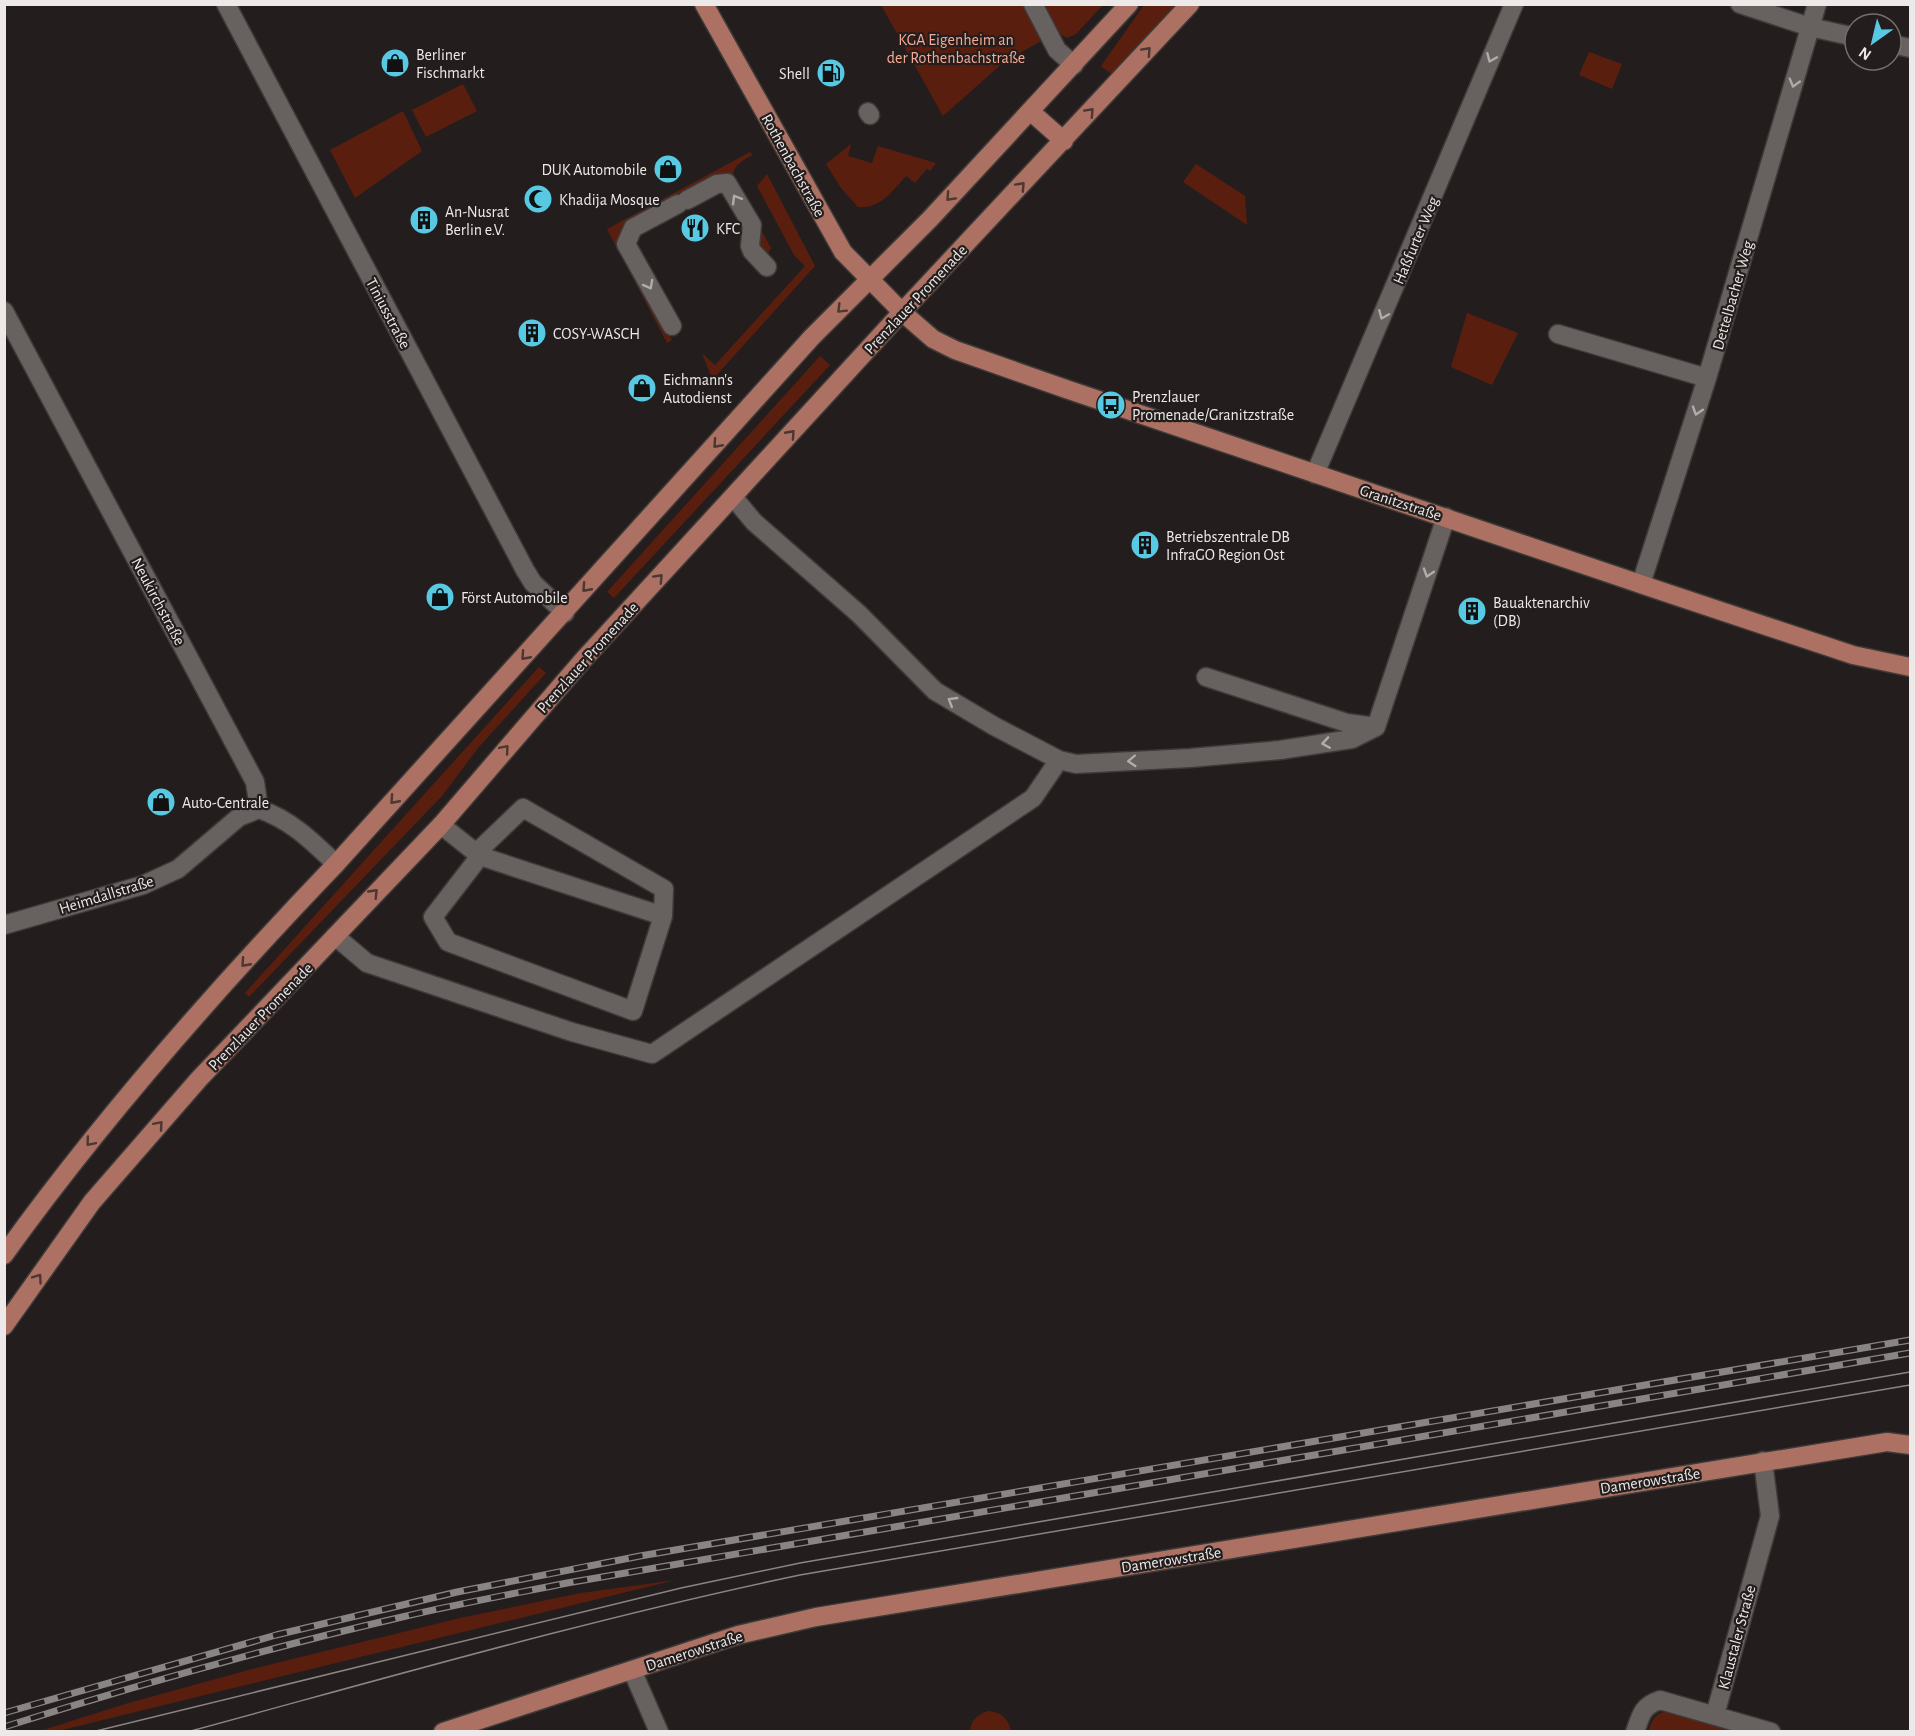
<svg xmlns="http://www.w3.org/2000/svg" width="1915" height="1736" font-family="'Alegreya Sans',sans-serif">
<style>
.green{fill:#5a1e0f}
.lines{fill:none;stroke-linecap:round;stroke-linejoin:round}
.minor-casing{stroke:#3d3a38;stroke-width:21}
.major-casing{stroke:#3d3a38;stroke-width:21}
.minor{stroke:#676160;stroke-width:18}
.major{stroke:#ac7162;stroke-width:18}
.tram{stroke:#898584;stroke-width:1.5}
.rail-casing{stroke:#898584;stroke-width:7}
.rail{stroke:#231e1d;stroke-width:4.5;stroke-dasharray:14;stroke-linecap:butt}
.oneway{stroke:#4c3732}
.oneway2{stroke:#b0acab}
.labels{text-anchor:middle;stroke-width:4.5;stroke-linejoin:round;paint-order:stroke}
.park-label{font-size:16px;fill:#f5aa96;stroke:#231e1d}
.poi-label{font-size:16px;fill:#ece9e8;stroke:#231e1d;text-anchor:start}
.street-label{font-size:16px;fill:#ece9e8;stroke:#231e1d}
</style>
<rect width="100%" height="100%" fill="#231e1d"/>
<path class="green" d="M 881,5 L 1103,5 L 1076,34 L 1067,38 L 1057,32 L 1004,62 L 943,116 Z
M 1144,5 L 1177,5 L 1115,72 L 1110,73 L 1101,66 Z
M 1589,52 L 1622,64 L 1612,89 L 1579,75 Z
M 463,84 L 477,111 L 426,137 L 412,110 Z
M 403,111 L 422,151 L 355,198 L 330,150 Z
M 851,144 L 848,156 L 872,163 L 878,146 L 936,163 L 930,171 L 927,169 L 915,183 L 906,176 C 892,191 881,209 858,207 L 841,188 L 826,164 Z
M 750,152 L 753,155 C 743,160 732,166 733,178 L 624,227 L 620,233 L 620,242 L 672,340 L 667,343 L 607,229 Z
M 1196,164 L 1245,196 L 1247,225 L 1183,182 Z
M 767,174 L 815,266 L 715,377 L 710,374 L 702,353 L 715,365 L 805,266 L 794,255 L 757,186 Z
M 758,225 L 771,248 L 768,254 L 765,255 L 758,251 Z
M 1467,313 L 1518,333 L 1492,385 L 1451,367 Z
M 820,356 L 830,365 L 614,598 L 607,592 Z
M 539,667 L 546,673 L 478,748 L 442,796 L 249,997 L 245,993 Z
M 676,1580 L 58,1731 L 40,1731 L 125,1704 L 252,1669 L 460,1618 L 581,1593 Z
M 988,1711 C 1001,1712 1008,1718 1011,1731 L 970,1731 C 971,1720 977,1715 988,1711 Z
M 1666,1711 L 1739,1731 L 1648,1732 C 1652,1720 1654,1715 1666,1711 Z"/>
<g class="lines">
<g class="minor-casing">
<path id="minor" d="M 226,4 L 525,570 L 533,583 L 565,613
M 1033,4 L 1057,50 L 1074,65
M 1740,4 L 1810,27 L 1855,37
M 1891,44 L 1910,48
M 868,112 L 870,115
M 687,200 L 717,184 L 727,183 L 752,225 L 750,246 L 752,251 L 767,267
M 4,311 L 255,782 L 259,809
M 672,326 L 626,244 L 633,228 L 678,204
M 1558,334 L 1707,378
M 1315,474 L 1514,4
M 734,498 L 754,522 L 859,614 L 935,691 L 994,726 L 1059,760 L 1076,764 L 1190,758 L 1280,750 L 1352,739 L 1376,727 L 1446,517
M 1641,584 L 1707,378 L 1817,4
M 1206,677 L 1347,723 L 1376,727
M 259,809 C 291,820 312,841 336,864
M 441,825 L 480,856 L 663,916
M 476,853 L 523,808 L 664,889 L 663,916 L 633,1011 L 448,942 L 433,917 L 480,856
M 4,925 L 143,885 L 178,869 L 239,817 L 259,809
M 335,936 L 367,963 L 572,1032 L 652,1054 L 1033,798 L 1059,760
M 632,1670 L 659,1732
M 1715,1715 L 1770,1516 L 1763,1461
M 1635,1732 C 1641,1715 1642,1706 1660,1700 L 1771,1732"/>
</g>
<g class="major-casing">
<path id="major" d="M 704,4 L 843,252 L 902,312 L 933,339 L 955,350 L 1066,389 L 1655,589 L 1853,655 L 1910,667
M 1030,111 L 1064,141
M 4,1255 C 104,1116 218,987 336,864 L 812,337 L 930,219 L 1129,4
M 4,1326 L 92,1202 L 199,1079 L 441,825 L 583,660 L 902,312 L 1190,4
M 443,1732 L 738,1635 L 816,1617 L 1887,1442 L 1910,1445"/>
</g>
<use href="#minor" class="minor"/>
<use href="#major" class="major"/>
<path class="tram" d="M 92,1732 L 681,1588 L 800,1563 L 1910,1372
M 187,1732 C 390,1677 594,1618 800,1575 L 1910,1385"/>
<g class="rail-casing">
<path id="rail" d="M 4,1713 L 276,1635 L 457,1592 L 640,1556 L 1910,1340
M 4,1727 C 136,1685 268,1648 402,1617 C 457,1604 512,1594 567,1583 L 1910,1353"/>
</g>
<use href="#rail" class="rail"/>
</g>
<defs><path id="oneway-chevron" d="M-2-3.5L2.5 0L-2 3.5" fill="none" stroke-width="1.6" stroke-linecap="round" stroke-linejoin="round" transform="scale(1.5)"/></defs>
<g class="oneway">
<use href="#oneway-chevron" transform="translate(1147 51) rotate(-47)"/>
<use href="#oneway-chevron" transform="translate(1090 112) rotate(-47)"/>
<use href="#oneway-chevron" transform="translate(1021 186) rotate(-47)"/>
<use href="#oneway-chevron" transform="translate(950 197) rotate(133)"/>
<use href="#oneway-chevron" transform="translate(841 309) rotate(135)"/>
<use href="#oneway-chevron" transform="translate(791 434) rotate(-48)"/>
<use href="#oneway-chevron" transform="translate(717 444) rotate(132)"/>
<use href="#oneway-chevron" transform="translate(659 578) rotate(-47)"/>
<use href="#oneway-chevron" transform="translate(586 588) rotate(132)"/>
<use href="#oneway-chevron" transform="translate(525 656) rotate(132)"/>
<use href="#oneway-chevron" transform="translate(505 749) rotate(-50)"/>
<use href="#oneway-chevron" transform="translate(394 800) rotate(132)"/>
<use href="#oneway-chevron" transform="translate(374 893) rotate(-46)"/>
<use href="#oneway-chevron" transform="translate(245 963) rotate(132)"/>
<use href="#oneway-chevron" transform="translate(159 1125) rotate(-49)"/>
<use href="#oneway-chevron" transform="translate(90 1142) rotate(130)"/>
<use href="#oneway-chevron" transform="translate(38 1278) rotate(-55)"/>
</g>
<g class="oneway2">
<use href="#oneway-chevron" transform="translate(1491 58) rotate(113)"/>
<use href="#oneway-chevron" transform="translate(1794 83) rotate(106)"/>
<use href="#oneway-chevron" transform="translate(736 199) rotate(-121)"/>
<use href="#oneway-chevron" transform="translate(649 285) rotate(61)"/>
<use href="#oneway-chevron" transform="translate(1383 315) rotate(113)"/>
<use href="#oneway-chevron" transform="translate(1697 411) rotate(108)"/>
<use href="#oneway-chevron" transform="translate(1428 573) rotate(108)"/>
<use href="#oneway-chevron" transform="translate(952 701) rotate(-149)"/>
<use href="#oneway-chevron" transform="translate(1326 743) rotate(171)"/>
<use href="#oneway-chevron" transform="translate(1132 761) rotate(177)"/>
</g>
<defs>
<g id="shop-disc" transform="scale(1.5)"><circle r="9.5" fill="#57c9e3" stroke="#231e1d"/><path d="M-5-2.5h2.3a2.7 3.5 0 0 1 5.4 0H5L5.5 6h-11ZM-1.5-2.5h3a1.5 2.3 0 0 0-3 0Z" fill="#111"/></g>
<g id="fuel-disc" transform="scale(1.5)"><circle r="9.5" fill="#57c9e3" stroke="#231e1d"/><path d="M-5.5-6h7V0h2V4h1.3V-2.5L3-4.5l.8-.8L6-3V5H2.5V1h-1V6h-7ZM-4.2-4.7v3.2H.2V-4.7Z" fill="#111"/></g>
<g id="mosque-disc" transform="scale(1.5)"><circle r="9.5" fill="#57c9e3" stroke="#231e1d"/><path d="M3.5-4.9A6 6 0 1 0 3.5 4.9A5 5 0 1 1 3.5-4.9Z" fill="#111"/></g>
<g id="building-disc" transform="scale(1.5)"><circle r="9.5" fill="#57c9e3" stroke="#231e1d"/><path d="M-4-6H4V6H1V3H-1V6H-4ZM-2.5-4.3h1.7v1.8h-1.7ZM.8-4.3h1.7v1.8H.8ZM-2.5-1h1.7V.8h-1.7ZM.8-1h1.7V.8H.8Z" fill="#111"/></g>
<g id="restaurant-disc" transform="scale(1.5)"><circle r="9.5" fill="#57c9e3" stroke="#231e1d"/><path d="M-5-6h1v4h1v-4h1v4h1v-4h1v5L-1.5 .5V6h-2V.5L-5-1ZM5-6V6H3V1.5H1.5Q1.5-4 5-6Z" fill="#111"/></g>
<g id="bus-disc" transform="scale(1.5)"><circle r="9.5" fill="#57c9e3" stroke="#231e1d"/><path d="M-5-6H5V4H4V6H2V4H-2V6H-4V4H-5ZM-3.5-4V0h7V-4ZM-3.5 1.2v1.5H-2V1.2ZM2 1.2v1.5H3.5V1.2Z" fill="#111"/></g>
</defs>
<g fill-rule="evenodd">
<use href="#shop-disc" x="395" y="63"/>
<use href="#fuel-disc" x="831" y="73"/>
<use href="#shop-disc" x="668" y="169"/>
<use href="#mosque-disc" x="538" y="199"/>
<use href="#building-disc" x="424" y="220"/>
<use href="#restaurant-disc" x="695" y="228"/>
<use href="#building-disc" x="532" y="333"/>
<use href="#shop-disc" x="642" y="388"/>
<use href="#bus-disc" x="1111" y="405"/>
<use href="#building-disc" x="1145" y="545"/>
<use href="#shop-disc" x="440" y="597"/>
<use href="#building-disc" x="1472" y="611"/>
<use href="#shop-disc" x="161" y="802"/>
</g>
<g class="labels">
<g class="park-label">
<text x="956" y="45">KGA Eigenheim an<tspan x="956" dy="18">der Rothenbachstraße</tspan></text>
</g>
<g class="poi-label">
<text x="416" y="60">Berliner<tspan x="416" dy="18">Fischmarkt</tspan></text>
<text x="810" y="79" text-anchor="end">Shell</text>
<text x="647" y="175" text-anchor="end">DUK Automobile</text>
<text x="559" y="205">Khadija Mosque</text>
<text x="445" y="217">An-Nusrat<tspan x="445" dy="18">Berlin e.V.</tspan></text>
<text x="716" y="234">KFC</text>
<text x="553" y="339">COSY-WASCH</text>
<text x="663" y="385">Eichmann's<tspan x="663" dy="18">Autodienst</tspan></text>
<text x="1132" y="402">Prenzlauer<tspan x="1132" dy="18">Promenade/Granitzstraße</tspan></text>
<text x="1166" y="542">Betriebszentrale DB<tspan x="1166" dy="18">InfraGO Region Ost</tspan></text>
<text x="461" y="603">Först Automobile</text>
<text x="1493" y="608">Bauaktenarchiv<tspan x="1493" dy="18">(DB)</tspan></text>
<text x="182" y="808">Auto-Centrale</text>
</g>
<g class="street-label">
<text transform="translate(794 165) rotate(61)" y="6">Rothenbachstraße</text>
<text transform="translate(1415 240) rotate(-67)" y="6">Haßfurter Weg</text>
<text transform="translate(1732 295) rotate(-74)" y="6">Dettelbacher Weg</text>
<text transform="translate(915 299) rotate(-47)" y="6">Prenzlauer Promenade</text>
<text transform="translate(389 313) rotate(62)" y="6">Tiniusstraße</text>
<text transform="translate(1401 502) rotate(18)" y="6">Granitzstraße</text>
<text transform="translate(159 601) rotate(62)" y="6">Neukirchstraße</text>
<text transform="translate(587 657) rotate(-48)" y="6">Prenzlauer Promenade</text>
<text transform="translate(106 894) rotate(-17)" y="6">Heimdallstraße</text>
<text transform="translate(260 1016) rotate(-46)" y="6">Prenzlauer Promenade</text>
<text transform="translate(1650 1480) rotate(-9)" y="6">Damerowstraße</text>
<text transform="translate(1171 1559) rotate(-9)" y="6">Damerowstraße</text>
<text transform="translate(1736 1637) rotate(-75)" y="6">Klaustaler Straße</text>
<text transform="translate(694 1650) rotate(-18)" y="6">Damerowstraße</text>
</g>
</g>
<rect width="1915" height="1736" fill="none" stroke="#ece9e8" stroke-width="12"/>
<g transform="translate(1873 42) rotate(214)"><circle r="28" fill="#231e1d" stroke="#736f6e" stroke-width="1.5"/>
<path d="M0-4.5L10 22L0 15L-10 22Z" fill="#57c9e3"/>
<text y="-9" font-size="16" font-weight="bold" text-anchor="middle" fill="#ece9e8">N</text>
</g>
</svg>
